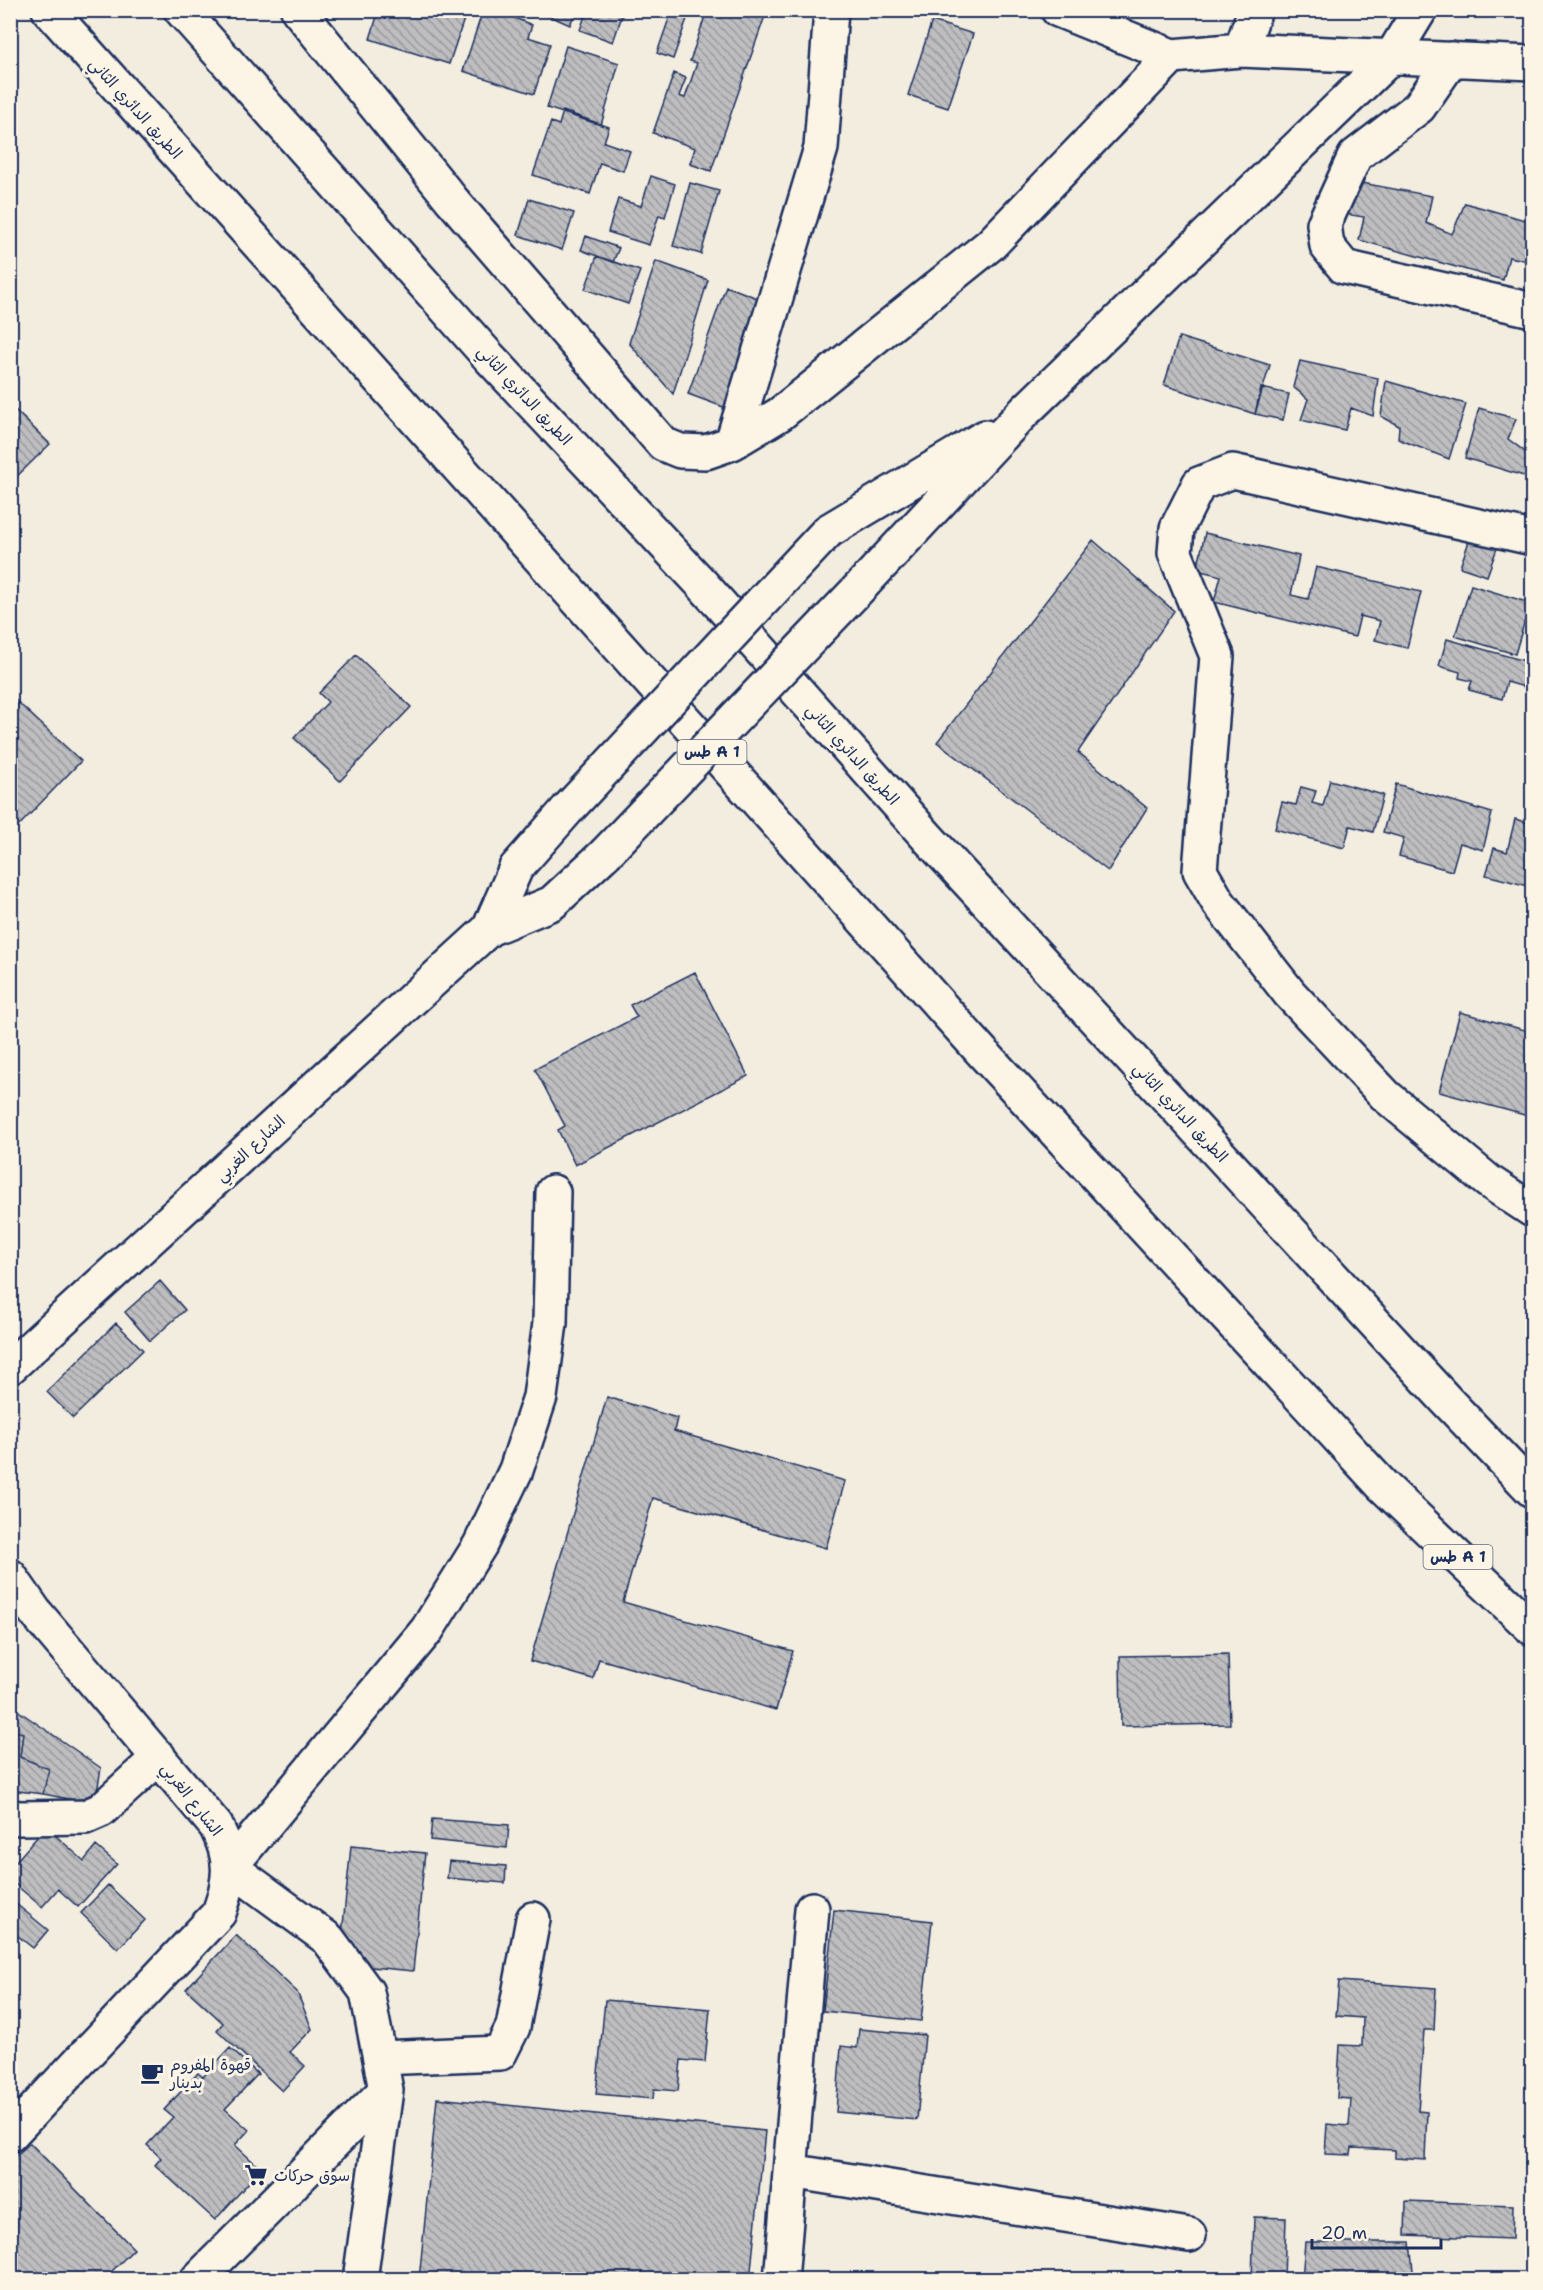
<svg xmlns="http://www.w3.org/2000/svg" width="1543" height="2290" font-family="'Shantell Sans','Playpen Sans Arabic',sans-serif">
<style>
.building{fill:url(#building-back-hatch);stroke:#1b2f5e;stroke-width:1.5}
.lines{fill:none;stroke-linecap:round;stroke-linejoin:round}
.minor-casing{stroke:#1b2f5e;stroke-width:38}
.highway-casing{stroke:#1b2f5e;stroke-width:38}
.minor{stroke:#fcf5e5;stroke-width:33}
.highway{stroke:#fcf5e5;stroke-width:33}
.minor-bridge-casing{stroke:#1b2f5e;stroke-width:38;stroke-linecap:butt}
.minor-bridge{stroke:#fcf5e5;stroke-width:33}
.labels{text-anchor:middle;stroke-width:6;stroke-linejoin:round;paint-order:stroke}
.shield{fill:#fcf5e5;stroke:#5e6a86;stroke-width:1.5}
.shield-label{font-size:15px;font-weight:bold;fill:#1b2f5e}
.street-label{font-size:16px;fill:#1b2f5e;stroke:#fcf5e5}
.poi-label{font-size:16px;fill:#1b2f5e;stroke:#fcf5e5;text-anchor:start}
</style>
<defs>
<pattern id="building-back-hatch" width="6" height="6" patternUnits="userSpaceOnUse" patternTransform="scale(1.5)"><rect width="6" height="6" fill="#bebec0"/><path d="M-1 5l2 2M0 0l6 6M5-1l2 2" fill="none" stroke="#9a9b9f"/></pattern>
</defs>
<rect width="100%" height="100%" fill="#f3ede0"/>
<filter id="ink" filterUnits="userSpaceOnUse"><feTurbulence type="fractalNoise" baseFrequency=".0167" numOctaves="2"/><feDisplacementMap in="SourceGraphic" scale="12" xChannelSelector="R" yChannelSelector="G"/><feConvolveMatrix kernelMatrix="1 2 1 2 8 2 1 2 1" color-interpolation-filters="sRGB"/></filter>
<g filter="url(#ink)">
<path class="building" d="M 379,10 L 467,10 L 449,64 L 370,39 Z
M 483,10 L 520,10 L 517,19 L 532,25 L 528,37 L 550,44 L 534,94 L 463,71 Z
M 536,10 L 576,10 L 570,25 Z
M 587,10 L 624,10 L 613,42 L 580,30 Z
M 672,10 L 690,10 L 673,59 L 657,53 Z
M 707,10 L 767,10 L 711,171 L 690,164 L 695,148 L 653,133 L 674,73 L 686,78 L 679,96 L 685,98 L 697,63 L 690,61 Z
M 932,21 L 973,34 L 948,108 L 908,95 Z
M 566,46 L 619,63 L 601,125 L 547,108 Z
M 563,111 L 609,127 L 604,142 L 630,151 L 623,171 L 600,163 L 590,194 L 533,175 L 551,122 L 559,125 Z
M 651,176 L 675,184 L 665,217 L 659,215 L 649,245 L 608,232 L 618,199 L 641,206 Z
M 1351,181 L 1432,196 L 1426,223 L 1452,234 L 1465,203 L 1532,222 L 1532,249 L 1528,261 L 1509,257 L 1503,280 L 1359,240 L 1364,217 L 1345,214 Z
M 690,183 L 719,191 L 701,254 L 673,246 Z
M 529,199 L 574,213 L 562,250 L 518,235 Z
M 586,236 L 619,248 L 613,262 L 581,250 Z
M 597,256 L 640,271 L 628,304 L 585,289 Z
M 656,261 L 708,280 L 673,394 L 629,343 Z
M 726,286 L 765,301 L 726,408 L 688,394 Z
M 1179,337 L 1270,365 L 1255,414 L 1164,385 Z
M 1300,361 L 1378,378 L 1373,416 L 1351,408 L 1345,430 L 1301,420 L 1308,399 L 1293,387 Z
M 1386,381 L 1466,404 L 1449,459 L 1398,439 L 1399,426 L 1381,416 Z
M 1261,388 L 1289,394 L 1283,420 L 1255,414 Z
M 10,405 L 50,444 L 10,483 Z
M 1479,408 L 1516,419 L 1508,439 L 1531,456 L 1527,477 L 1465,458 Z
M 1474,527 L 1501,537 L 1487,576 L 1460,567 Z
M 1205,533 L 1299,556 L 1291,595 L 1308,599 L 1316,567 L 1421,592 L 1407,648 L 1375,640 L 1380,621 L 1360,616 L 1355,637 L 1214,602 L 1221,576 L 1197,570 Z
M 1093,540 L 1174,611 L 1078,752 L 1147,808 L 1108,871 L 937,742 Z
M 1471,585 L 1530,603 L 1515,654 L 1455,636 Z
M 1532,628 L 1532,650 L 1527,649 Z
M 1447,639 L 1532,663 L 1531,689 L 1507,682 L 1502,699 L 1469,690 L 1472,681 L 1459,678 L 1460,672 L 1439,666 Z
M 356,655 L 411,707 L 340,781 L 294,738 L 328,702 L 319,693 Z
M 10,695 L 81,761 L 10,835 Z
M 1330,780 L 1383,795 L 1373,832 L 1350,826 L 1344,848 L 1275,829 L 1282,802 L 1296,805 L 1301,787 L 1316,791 L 1312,803 L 1323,806 Z
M 1396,784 L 1492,813 L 1483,850 L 1460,843 L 1452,871 L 1399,856 L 1404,838 L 1383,832 Z
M 1515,819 L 1532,824 L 1532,887 L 1486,875 L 1494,848 L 1507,852 Z
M 695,972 L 748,1076 L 575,1165 L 558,1130 L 565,1126 L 535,1069 L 637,1017 L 630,1005 Z
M 1460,1012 L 1532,1032 L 1532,1117 L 1439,1092 Z
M 160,1281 L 185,1310 L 150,1341 L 125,1312 Z
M 116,1323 L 143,1350 L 73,1418 L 47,1392 Z
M 607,1397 L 677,1418 L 674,1431 L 845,1481 L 826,1548 L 653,1498 L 623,1602 L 793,1651 L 776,1710 L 599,1659 L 593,1679 L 530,1661 Z
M 1228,1654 L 1230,1724 L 1121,1726 L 1120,1656 Z
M 10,1705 L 101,1768 L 95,1804 L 43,1794 L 49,1769 L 20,1757 L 23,1733 L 10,1730 Z
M 10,1730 L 23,1733 L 20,1757 L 49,1769 L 43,1794 L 10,1790 Z
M 432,1819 L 509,1825 L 507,1848 L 430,1840 Z
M 46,1827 L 84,1861 L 96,1846 L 117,1864 L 78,1907 L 58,1889 L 42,1907 L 10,1880 L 10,1868 Z
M 351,1846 L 425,1853 L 413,1971 L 339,1964 Z
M 449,1861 L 506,1866 L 505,1883 L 447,1878 Z
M 108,1885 L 145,1920 L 118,1949 L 81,1913 Z
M 10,1899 L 48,1930 L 33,1948 L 14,1933 L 10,1936 Z
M 834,1910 L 932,1921 L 921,2021 L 823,2011 Z
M 236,1935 L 297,1992 L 312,2029 L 290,2052 L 305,2066 L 282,2091 L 217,2030 L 223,2023 L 186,1989 Z
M 1339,1981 L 1436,1988 L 1434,2030 L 1424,2030 L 1418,2111 L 1427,2112 L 1425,2160 L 1395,2158 L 1395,2150 L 1352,2148 L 1351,2155 L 1325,2154 L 1327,2124 L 1349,2126 L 1351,2099 L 1337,2098 L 1340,2045 L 1362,2046 L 1363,2018 L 1336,2016 Z
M 605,2000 L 710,2009 L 705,2062 L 681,2060 L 678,2091 L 654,2089 L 653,2099 L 596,2094 Z
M 859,2029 L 925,2035 L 917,2120 L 836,2112 L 841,2046 L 857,2048 Z
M 230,2048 L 258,2074 L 225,2109 L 249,2130 L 235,2145 L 261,2169 L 215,2220 L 155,2165 L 161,2158 L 147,2145 L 173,2117 L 164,2110 L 198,2073 L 203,2077 Z
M 437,2098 L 765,2131 L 750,2280 L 419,2280 Z
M 30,2143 L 134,2249 L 103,2280 L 10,2280 L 10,2161 Z
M 1406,2201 L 1513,2205 L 1512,2239 L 1405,2235 Z
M 1254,2217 L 1286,2218 L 1284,2280 L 1252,2280 Z
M 1305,2242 L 1410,2242 L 1414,2280 L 1302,2280 Z"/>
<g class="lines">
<g class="minor-casing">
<path id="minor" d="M 298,10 L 452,200 L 663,444 L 680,451 L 706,452 L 732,443 L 780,414 L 991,244 L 1172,56 L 1241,50 L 1532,63
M 1058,10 L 1172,56
M 1241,50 L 1255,10
M 1452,59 L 1419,107 L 1355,156 L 1324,224 L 1327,246 L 1344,267 L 1532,310
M 732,443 L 821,148 L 831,10
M 828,531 L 985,437
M 1532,538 L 1233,471 L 1199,484 L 1177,528 L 1175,553 L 1217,656 L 1200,871 L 1218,902 L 1290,994 L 1386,1096 L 1488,1181 L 1532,1210
M 866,581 L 1022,414 L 1392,56 L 1420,10
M 489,929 L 516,868 L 567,810
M 10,1367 L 489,929 L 552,903 L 605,854
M 10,1576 L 35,1612 L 216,1826 C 233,1859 231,1879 219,1913 L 10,2135
M 10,1816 L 19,1818 L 85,1817 L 101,1810 L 159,1757
M 380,2058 L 500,2053 L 513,2027 L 533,1919
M 790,2171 L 1189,2235
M 197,2280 L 386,2090
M 360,2280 L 386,2090 L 367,1992 L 328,1939 L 230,1867 L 427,1630 L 480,1545 L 516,1470 L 540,1397 L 550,1323 L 553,1192
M 781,2280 L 812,1909"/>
</g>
<g class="highway-casing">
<path id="highway" d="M 49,10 L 982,1052 L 1383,1486 L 1532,1628
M 181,10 L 489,357 L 701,583 L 928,838 L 1446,1400 L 1532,1490"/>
</g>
<use href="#minor" class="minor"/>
<use href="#highway" class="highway"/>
<g class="minor-bridge-casing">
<path id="minor-bridge" d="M 567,810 L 828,531
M 605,854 L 866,581"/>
</g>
<use href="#minor-bridge" class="minor-bridge"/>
</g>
</g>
<defs>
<g id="cafe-bare" transform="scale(1.8)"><path d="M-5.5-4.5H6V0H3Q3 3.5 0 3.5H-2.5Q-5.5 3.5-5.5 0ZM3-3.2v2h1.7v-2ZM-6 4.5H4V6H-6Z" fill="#1b2f5e" stroke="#fcf5e5" stroke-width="2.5" paint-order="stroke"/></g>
<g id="supermarket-bare" transform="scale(1.8)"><path d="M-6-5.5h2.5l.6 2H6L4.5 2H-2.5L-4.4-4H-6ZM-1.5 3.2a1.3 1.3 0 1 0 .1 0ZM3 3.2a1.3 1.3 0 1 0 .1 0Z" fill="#1b2f5e" stroke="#fcf5e5" stroke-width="2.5" paint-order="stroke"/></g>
</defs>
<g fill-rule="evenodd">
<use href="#cafe-bare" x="152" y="2073"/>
<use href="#supermarket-bare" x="256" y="2175"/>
</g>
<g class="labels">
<g class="shield">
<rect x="677.5" y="740" width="69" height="24" rx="4.5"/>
<rect x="1423.5" y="1545" width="69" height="24" rx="4.5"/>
</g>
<g class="shield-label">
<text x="712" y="757">طس A 1</text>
<text x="1458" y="1562">طس A 1</text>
</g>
<g class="street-label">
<text transform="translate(136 108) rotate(48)" y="6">الطريق الدائري الثاني</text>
<text transform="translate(525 395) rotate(47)" y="6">الطريق الدائري الثاني</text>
<text transform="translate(853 754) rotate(48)" y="6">الطريق الدائري الثاني</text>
<text transform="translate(1181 1112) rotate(47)" y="6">الطريق الدائري الثاني</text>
<text transform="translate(250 1148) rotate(-43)" y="6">الشارع الغربي</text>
<text transform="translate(192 1799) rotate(52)" y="6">الشارع الغربي</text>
</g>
<g class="poi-label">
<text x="170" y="2070">قهوة المفروم<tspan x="170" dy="18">بدينار</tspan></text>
<text x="274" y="2181">سوق حركات</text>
</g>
</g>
<rect width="1543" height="2290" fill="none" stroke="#fcf5e5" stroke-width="36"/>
<rect x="18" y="18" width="1507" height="2254" fill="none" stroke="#1b2f5e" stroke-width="2" filter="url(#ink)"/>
<path d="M1312 2239v9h129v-9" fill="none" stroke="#1b2f5e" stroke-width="3"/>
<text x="1321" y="2239" font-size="18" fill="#1b2f5e" stroke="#fcf5e5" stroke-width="4.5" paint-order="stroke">20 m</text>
</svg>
